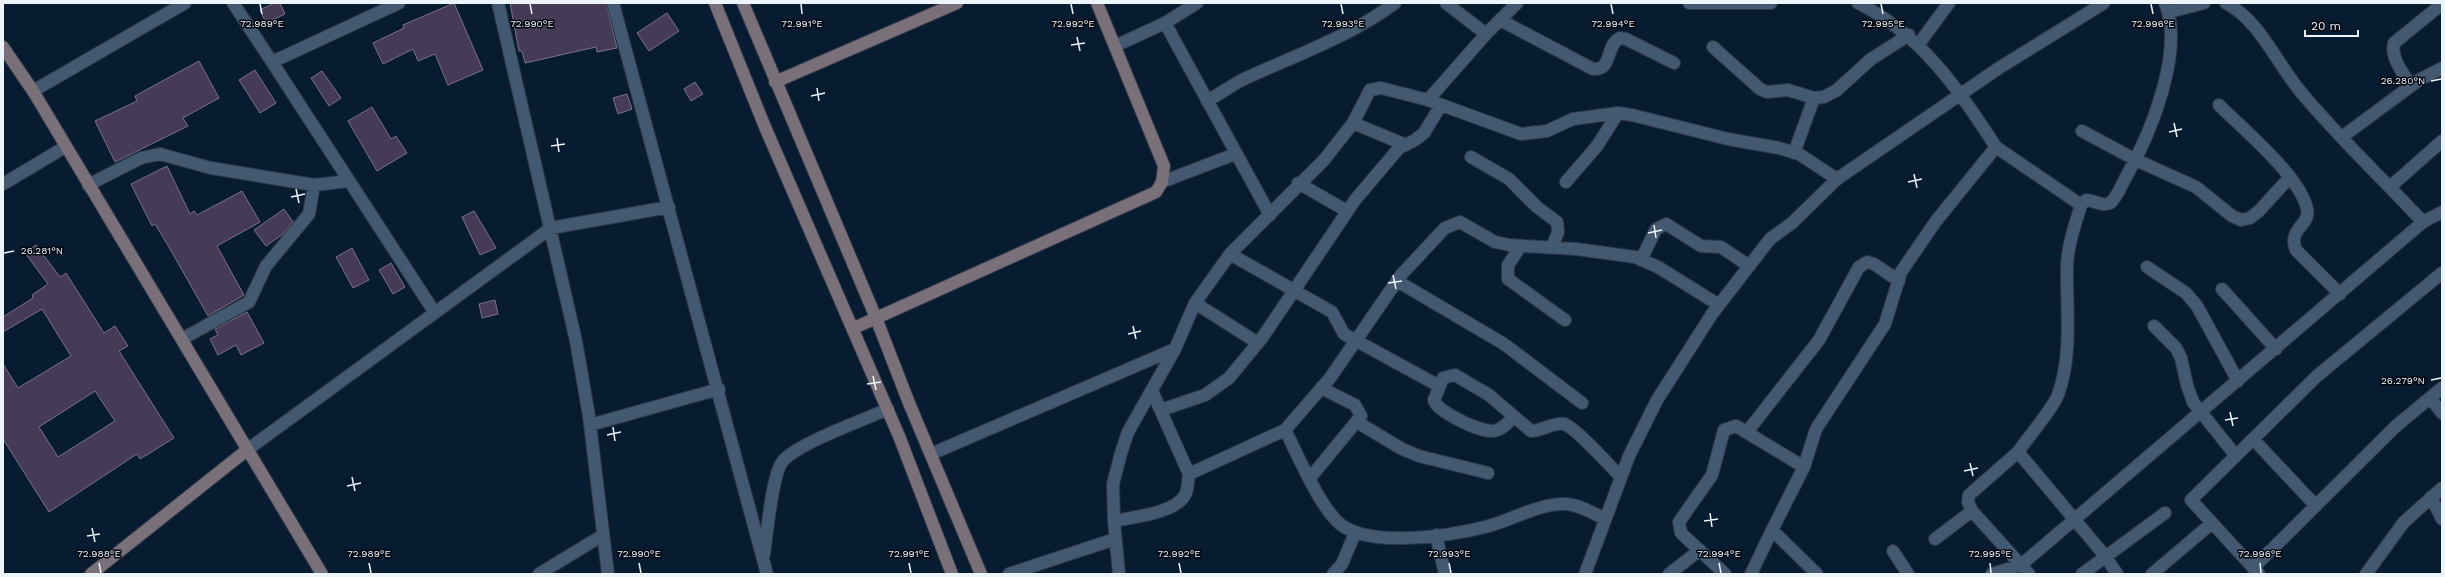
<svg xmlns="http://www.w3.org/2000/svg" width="2445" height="577" font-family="'Work Sans',sans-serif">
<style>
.building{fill:#463b56;stroke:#7b6f8d;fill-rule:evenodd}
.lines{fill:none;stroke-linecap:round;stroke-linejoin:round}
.street-casing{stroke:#2f3646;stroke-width:14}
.secondary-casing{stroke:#2f3646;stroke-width:14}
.street{stroke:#435971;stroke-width:12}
.secondary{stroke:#7a7079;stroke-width:12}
.ticks{fill:none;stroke:#ecf4fc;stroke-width:1.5}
.ticks-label{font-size:10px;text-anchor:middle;fill:#ecf4fc;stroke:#02060f;stroke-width:3;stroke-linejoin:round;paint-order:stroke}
</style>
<rect width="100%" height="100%" fill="#081c31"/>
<path class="building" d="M 274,3 L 280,3 L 285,14 L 266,23 L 260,10 Z
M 454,3 L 483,70 L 448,85 L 435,54 L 418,61 L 413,49 L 383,64 L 373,43 L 404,28 L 403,25 Z
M 510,3 L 606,3 L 617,48 L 597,52 L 596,47 L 525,63 L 522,51 L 519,51 Z
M 667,13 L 679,31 L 649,51 L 637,33 Z
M 199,61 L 219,98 L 183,118 L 188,126 L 115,162 L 95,121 L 137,101 L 135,96 Z
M 255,70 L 276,103 L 260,113 L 239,80 Z
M 322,71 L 341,98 L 329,106 L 311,78 Z
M 695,82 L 703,94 L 691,101 L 684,89 Z
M 627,94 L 632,109 L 618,114 L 613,98 Z
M 372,107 L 391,139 L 396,136 L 407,153 L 377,171 L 348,121 Z
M 167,166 L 190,214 L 194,211 L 197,215 L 242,191 L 260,222 L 217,246 L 244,295 L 208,316 L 169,247 L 155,224 L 152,226 L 131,184 Z
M 284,209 L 293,222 L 283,234 L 266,246 L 254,230 Z
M 474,211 L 496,248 L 480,255 L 462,217 Z
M 36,245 L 60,277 L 66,273 L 104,333 L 115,326 L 128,346 L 119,351 L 174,438 L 140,459 L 137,454 L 49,512 L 3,439 L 3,364 L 18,388 L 71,356 L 42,309 L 3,332 L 3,317 L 33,298 L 32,295 L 48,284 L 25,253 ZM 95,391 L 115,421 L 58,457 L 39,427 Z
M 352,248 L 369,280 L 353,288 L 336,257 Z
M 391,263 L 405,287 L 393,294 L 379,270 Z
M 495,300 L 498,314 L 482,318 L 479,304 Z
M 247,312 L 264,343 L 241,355 L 236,345 L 218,355 L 210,339 L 218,335 L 215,329 Z"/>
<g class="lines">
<g class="street-casing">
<path id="street" d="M 233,3 L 272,62 L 399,3
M 498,3 L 576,341 L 589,416 L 608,574
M 613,3 L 767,574
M 1446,3 L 1486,34
M 1689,3 L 1771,3
M 2226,3 C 2260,21 2276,62 2300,91 C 2338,137 2382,178 2423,222
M 2169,12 L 2204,3
M 1500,20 L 1593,69 C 1613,71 1605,45 1620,38 L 1626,39 L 1674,63
M 1165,23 L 1270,215
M 1918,45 L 1949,3
M 1115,46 L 1165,23 L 1197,3
M 1713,47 L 1760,89 L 1767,92 L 1788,90 L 1814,98 L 1824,97 L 1837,90 L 1871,59 L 1909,35
M 272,62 L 435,313
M 2411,86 C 2404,74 2390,58 2394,43 L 2442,4
M 33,91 L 185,3
M 1428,100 L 1486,34 L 1517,3
M 1207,101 C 1220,94 1232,85 1244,79 C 1296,55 1349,37 1395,3
M 2219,105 C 2243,129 2301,177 2307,209 C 2311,225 2287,229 2296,250 L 2340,294
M 1353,123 L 1406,145
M 2082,131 L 2136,160 L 2196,187 L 2232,216 L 2241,220 L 2250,218 L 2259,211 L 2290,177
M 2342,137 L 2419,80 L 2442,68
M 1996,147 L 2081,205
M 1794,153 L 1814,98
M 1471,157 L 1509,179 L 1537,207 L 1557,222 L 1558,232 L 1552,247
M 1162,182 L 1235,154
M 1566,182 L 1597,146 L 1618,113
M 1298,183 L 1347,211
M 3,184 L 65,147
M 88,185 L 141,158 L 160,154 L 211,168 L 314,185 L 349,181
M 2390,187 L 2442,141
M 1520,247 L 1508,265 L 1508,279 L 1565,320
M 1230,254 L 1332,312 L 1344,334 L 1439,386
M 1641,260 L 1656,229 L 1666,224 L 1701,246 L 1721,247 L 1749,266
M 2147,267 L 2186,293 L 2197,306 L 2238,381
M 1397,281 L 1504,344 L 1582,403
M 2222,289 L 2276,349
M 1195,303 L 1258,343
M 2154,326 L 2176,348 L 2181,358 L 2187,385 L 2193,402 L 2236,456
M 182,339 L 249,302 L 266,266 L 309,214 L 314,185
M 1152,391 L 1189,474 L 1285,430 L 1330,378 L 1401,275 L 1445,228 L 1460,222 L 1495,242 L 1509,245 L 1576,249 L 1635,257 L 1658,267 L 1719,305
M 2430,398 L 2442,413
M 1161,410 L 1205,395 L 1229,378 L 1262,338 L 1355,200 L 1399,148 L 1415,140 L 1424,133 L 1441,105
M 1513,417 C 1508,423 1502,430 1493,431 C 1480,432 1437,412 1434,400 L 1443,378 L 1455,375 L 1489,395 L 1531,431 C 1542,431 1553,422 1564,424 C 1574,426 1612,468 1621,477
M 1357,422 L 1402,449 L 1419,456 L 1488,473
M 590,425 L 719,389
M 1285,430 C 1298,455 1319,506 1340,524 C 1370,548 1449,536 1485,527 C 1511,521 1538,503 1566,504 C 1580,505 1593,513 1605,519
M 1747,432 L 1819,340 L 1859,267 L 1867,262 L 1874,264 L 1899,281
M 2253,439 L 2316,506
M 247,450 L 551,228 L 669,207
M 2018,452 L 1969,495 L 1968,502 L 1972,511 L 2029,574
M 931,454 L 1175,349
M 1310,478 L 1361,416 L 1355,405 L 1321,388
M 2431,497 L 2442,519
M 1114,521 C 1133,517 1178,513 1186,493 C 1188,488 1188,480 1189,474
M 1772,530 L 1817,574
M 1436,535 L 1445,574
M 1935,539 L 1972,511
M 1893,551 L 1908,574
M 764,554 C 767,535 772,473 783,461 C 798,443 864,420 888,409
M 2253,568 L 2396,426 L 2442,388
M 539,574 L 603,535
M 1009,574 L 1115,539
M 1119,574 L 1114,521 L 1113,484 L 1121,453 L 1128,432 L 1175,349 L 1195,303 L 1230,254 L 1324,160 L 1353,123 L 1370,90 L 1381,88 L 1428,100 L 1521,134 L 1547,131 L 1573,119 L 1618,113 L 1632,115 L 1728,139 L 1779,148 L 1799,154 L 1837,179
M 1333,574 L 1342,564 L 1355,533
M 1585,574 L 1629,456 L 1657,400 L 1712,314 L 1770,239 L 1792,223 L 1837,179 L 1999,68 L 2104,3
M 1669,574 L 1700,550
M 1725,574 L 1681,533 L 1679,522 L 1712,475 L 1724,430 L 1736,426 L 1804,467
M 1751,574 L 1772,530 L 1804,467 L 1816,429 L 1885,324 L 1901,272 L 1936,221 L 1996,147 C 1958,89 1922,35 1858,3
M 1992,574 L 2021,565 L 2423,222 L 2442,212
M 2082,574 L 2165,513
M 2117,574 L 2106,557 L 2018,452 C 2028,437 2052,410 2058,395 C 2073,353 2066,308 2067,265 C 2068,244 2075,225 2081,205 L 2086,200 C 2093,200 2103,207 2110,203 C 2117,198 2122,184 2126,177 C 2150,135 2185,51 2165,3
M 2152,574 L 2212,523
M 2259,574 L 2191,500 L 2317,376 L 2442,273
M 2366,574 L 2404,522 L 2442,488"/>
</g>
<g class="secondary-casing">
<path id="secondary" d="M 715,3 L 765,127 L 899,436 L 952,574
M 743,3 L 876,318 L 909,403 L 981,574
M 3,47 L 33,91 L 322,574
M 775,82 L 957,3
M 854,328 L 1156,192 L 1162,182 L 1164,166 L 1097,3
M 91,574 L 247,450"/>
</g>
<use href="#street" class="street"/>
<use href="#secondary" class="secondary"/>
</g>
<path class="ticks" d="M 260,4 L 262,14M 530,4 L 532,14M 801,4 L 802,14M 1071,4 L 1073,14M 1341,4 L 1343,14M 1611,4 L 1613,14M 1881,4 L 1883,14M 2151,4 L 2153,14M 1077,37 L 1080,51M 1071,45 L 1085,43M 2431,81 L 2441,79M 817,88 L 819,101M 811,96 L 825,93M 2174,123 L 2177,137M 2169,132 L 2182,129M 557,138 L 559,152M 551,146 L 565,144M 1914,174 L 1917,188M 1908,182 L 1922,179M 296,189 L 299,203M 291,197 L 305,194M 1654,225 L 1656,238M 1648,233 L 1662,230M 4,253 L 14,251M 1393,275 L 1396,289M 1388,283 L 1402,281M 1133,326 L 1136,339M 1128,334 L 1141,331M 873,376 L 876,390M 2431,380 L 2441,378M 867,384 L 881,382M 2230,412 L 2233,426M 2225,420 L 2238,418M 613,427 L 615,441M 607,435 L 621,432M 1970,463 L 1973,476M 1964,471 L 1978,468M 352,477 L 355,491M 347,486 L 361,483M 1710,513 L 1712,527M 1704,521 L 1718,519M 92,528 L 95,542M 87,536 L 100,534M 99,563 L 101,573M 369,563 L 371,573M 639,563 L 641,573M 909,563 L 911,573M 1179,563 L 1181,573M 1449,563 L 1451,573M 1719,563 L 1721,573M 1990,563 L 1991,573M 2260,563 L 2261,573"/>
<g class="ticks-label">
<text x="262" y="27">72.989°E</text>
<text x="532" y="27">72.990°E</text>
<text x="802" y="27">72.991°E</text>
<text x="1073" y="27">72.992°E</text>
<text x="1343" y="27">72.993°E</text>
<text x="1613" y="27">72.994°E</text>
<text x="1883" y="27">72.995°E</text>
<text x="2153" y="27">72.996°E</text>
<text x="2403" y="84">26.280°N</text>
<text x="42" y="254">26.281°N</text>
<text x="2403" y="384">26.279°N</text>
<text x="99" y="557">72.988°E</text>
<text x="369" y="557">72.989°E</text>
<text x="639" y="557">72.990°E</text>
<text x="909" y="557">72.991°E</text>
<text x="1179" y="557">72.992°E</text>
<text x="1449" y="557">72.993°E</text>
<text x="1719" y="557">72.994°E</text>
<text x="1990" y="557">72.995°E</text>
<text x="2260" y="557">72.996°E</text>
</g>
<rect width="2445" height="577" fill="none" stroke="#ecf4fc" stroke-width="8"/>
<path d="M2305 30v6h53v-6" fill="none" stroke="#ecf4fc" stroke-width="2"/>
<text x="2311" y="30" font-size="12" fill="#ecf4fc" stroke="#02060f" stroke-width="3" paint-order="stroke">20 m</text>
</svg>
